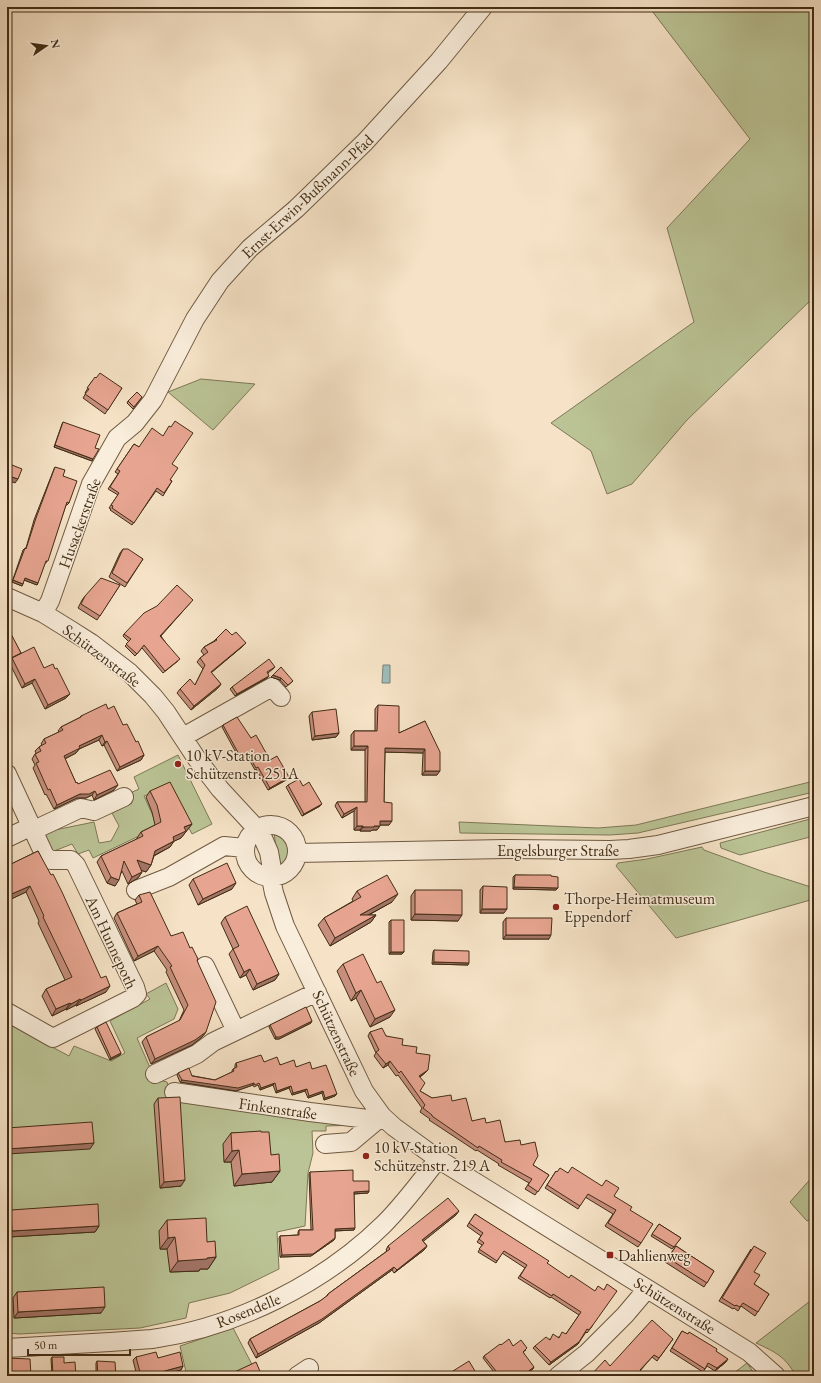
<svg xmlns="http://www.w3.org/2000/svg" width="821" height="1383" font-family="'EB Garamond',serif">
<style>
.green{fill:#bbc496;stroke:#7e7856}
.water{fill:#9ebdbb;stroke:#798379}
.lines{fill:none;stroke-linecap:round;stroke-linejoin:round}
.minor-casing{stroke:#6f5a42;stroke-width:20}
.minor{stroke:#f9eddb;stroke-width:18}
.wall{fill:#c78e7d;stroke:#422d15}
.shaded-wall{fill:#a27466;stroke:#422d15}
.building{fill:#e7a591;stroke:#422d15}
.poi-dot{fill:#8f2418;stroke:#f9eddb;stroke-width:1.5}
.labels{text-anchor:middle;stroke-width:3;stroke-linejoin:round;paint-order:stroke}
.street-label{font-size:16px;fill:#422d15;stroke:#f9eddb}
.poi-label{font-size:16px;fill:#422d15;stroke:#f9eddb;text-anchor:start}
</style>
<rect width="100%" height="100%" fill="#f6e3c7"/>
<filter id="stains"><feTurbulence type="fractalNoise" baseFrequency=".005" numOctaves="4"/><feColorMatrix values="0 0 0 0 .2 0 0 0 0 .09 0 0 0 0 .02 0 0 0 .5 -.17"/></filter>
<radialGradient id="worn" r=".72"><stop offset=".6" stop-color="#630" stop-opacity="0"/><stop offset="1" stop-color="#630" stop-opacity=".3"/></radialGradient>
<path class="green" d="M 649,7 L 814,7 L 814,297 L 687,420 L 632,484 L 607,494 L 591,451 L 551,423 L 694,322 L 667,228 L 750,139 Z
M 201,379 L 255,384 L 213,430 L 168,392 Z
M 178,755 L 212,824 L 192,834 L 167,786 L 144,796 L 158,827 L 93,858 L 89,850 L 78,854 L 72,844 L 49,853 L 40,833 L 94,822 L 99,843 L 111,841 L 119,826 L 112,813 L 132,803 L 128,794 L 139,789 L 134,777 Z
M 814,781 L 814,792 L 638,833 L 610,835 L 460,833 L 459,822 L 598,828 L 636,825 Z
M 814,818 L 814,836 L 740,855 L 721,848 L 720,843 Z
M 274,833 C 290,839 297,858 279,867 Z
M 702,847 L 704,850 L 764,872 L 814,888 L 814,899 L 676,938 L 616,866 L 618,863 L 647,859 Z
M 166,983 L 178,1009 L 174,1019 L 137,1038 L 155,1079 L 167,1082 L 171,1095 L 360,1125 L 326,1126 L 326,1131 L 312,1131 L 313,1153 L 308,1173 L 305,1226 L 277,1232 L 279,1269 L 230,1293 L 189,1303 L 186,1318 L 140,1328 L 19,1334 L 7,1333 L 7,1023 L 69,1056 L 74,1046 L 111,1061 L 125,1053 L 110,1021 L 150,999 L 146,994 Z
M 814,1175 L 814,1219 L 807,1221 L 790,1202 Z
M 814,1298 L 814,1376 L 796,1376 C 785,1356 775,1352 756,1343 Z
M 233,1328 L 258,1376 L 176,1376 L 186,1372 L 180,1346 Z
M 747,1363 L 756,1376 L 730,1376 Z"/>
<path class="water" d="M 383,665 L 390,665 L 390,683 L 382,683 Z"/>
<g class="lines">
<g class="minor-casing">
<path id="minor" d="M 7,597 L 43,613 L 72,631 L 91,643 L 130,673 L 153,696 L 166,712 L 197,759 L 220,789 L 257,829 L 262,836 L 269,852 L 272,869 L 271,878 L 274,893 L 285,926 L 364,1091 L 382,1116 L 394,1127 L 438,1159 L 749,1352 L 776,1376
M 43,613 L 50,601 L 69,547 L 91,484 L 117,438 L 135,423 L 153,400 L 195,319 L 220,281 L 250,248 L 296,209 L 365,142 L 439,61 L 483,7
M 183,737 L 272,687 L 281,697
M 7,774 L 45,856 L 51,860 L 71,860 L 76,865 L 135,987 L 137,994 L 133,998 L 53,1038 L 7,1012
M245 851a26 26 0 1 1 52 0a26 26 0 1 1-52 0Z
M 32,831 L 81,808 L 94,811 L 124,797
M 7,838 L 30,827
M 297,853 L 505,849 L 610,850 L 629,849 L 658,845 L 814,806
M 136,890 L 169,877 L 224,846 L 245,848
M 205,966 L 236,1031
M 155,1074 L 197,1054 L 213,1042 L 317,992
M 174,1092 L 310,1112 L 368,1119 L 382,1116
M 325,1144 L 351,1142 L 382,1116
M 7,1348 C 41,1346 75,1344 110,1342 C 124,1341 138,1340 152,1339 C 236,1327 323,1284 384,1224 C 404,1204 421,1181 438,1159
M 297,1376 L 309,1368
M 558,1376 L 587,1353 L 625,1315 L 647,1289"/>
</g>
<use href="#minor" class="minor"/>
</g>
<path class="wall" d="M 92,381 L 122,388 L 105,414 L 83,398 L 86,393 L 85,393 Z
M 142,397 L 133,409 L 127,403 L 128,401 Z
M 63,422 L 95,448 L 92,461 L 54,447 L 62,424 Z
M 134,444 L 139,447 L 172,464 L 170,480 L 172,481 L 163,496 L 156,491 L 132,525 L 110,510 L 111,509 L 109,508 L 118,495 L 108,489 L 118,474 L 115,472 Z
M 55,467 L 63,476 L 69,503 L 67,505 L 66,505 L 46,563 L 45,563 L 37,585 L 24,580 L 22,586 L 12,582 L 23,550 L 25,548 L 26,548 L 34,520 L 54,469 Z
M 123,549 L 143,559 L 125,587 L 109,577 L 120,553 Z
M 120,585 L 97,620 L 78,608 L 82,600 L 85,596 Z
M 191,602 L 161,636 L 178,661 L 163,673 L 142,648 L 135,656 L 125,646 L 129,642 L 123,636 L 124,634 Z
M 7,628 L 21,653 L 44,668 L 66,698 L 45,709 L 32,683 L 22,688 L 9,662 L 7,663 Z
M 232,635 L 243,646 L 211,673 L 221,684 L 218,688 L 191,710 L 177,693 L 180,689 L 195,685 L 203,669 L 197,662 L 200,658 L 204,655 L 201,651 L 204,647 L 214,641 L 216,639 Z
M 275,667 L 273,669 L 268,673 L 267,678 L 235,696 L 230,689 L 232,687 Z
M 273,675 L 293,681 L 286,687 L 280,680 L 271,677 Z
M 378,705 L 399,733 L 425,721 L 437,775 L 422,775 L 423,753 L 385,752 L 384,802 L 389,825 L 380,825 L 377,830 L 372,830 L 371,831 L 360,831 L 360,830 L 354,830 L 354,811 L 342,818 L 335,806 L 337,802 L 365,802 L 365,750 L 351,750 L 351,735 L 354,731 L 375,731 L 375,709 Z
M 108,709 L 123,725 L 136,742 L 144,755 L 141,760 L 117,771 L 104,745 L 102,746 L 99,740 L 79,749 L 76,753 L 65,759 L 76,783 L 78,784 L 114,790 L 94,800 L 92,795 L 86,798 L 77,798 L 54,809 L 46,794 L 45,795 L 33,768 L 35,765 L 32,759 L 35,754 L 36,753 L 35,751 L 39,747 L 42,745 L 41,744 L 44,739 L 59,732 L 58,731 L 61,727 L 79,718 L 81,716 Z
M 312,712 L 339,733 L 336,737 L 312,740 L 309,716 Z
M 223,725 L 251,738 L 288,779 L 268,790 L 256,769 L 255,770 L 247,756 L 240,760 L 222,727 Z
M 288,785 L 303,786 L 320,806 L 302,816 L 286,787 Z
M 150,791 L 192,824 L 181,838 L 174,841 L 170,847 L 154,856 L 151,865 L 146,872 L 141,870 L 142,872 L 138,878 L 128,884 L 122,871 L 115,886 L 107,883 L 97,862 L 101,856 L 137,839 L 137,838 L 141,832 L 155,825 L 152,812 L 146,797 Z
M 38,851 L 106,992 L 76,1006 L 76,1005 L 66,1010 L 66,1009 L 52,1016 L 42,996 L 46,989 L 65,980 L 38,923 L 39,921 L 26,892 L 7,901 L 7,866 Z
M 515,875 L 551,876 L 558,888 L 556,890 L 513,889 L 513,877 Z
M 193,879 L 232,889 L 198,905 L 189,885 Z
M 483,886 L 504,913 L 480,913 L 480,890 Z
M 415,890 L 458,921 L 411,920 L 411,896 Z
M 357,891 L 392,902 L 369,915 L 376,915 L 371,922 L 330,946 L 318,925 L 324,918 L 353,901 L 352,899 Z
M 139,895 L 171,936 L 190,948 L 198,959 L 197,960 L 206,1032 L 202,1037 L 192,1045 L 151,1064 L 142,1042 L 146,1037 L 179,1021 L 184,1010 L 166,972 L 167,970 L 154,951 L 134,961 L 114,918 L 117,913 L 137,904 L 135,900 Z
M 225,917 L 279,974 L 275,980 L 253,990 L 246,975 L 240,978 L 229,954 L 233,949 L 221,923 Z
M 506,918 L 549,939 L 503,939 L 503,922 Z
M 391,920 L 404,952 L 402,954 L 389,954 L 389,922 Z
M 434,950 L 468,965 L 432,964 L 433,952 Z
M 343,964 L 390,1017 L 370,1027 L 356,998 L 351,1001 L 337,971 Z
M 311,1023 L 279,1039 L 275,1039 L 269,1027 L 270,1025 Z
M 97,1027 L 121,1053 L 120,1055 L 110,1060 L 95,1029 Z
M 370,1032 L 386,1036 L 416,1053 L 428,1070 L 425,1073 L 420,1077 L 420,1091 L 432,1098 L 452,1101 L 472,1121 L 486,1123 L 505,1142 L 521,1145 L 533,1165 L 549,1175 L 535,1195 L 525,1189 L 529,1183 L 498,1165 L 499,1164 L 477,1150 L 476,1151 L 429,1120 L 430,1119 L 420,1112 L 422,1108 L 398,1075 L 396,1076 L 388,1065 L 383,1068 L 374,1056 L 376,1053 L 368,1036 Z
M 264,1062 L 312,1069 L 337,1094 L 335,1096 L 324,1100 L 322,1093 L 308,1098 L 305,1091 L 292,1095 L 289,1088 L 276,1093 L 273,1085 L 260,1090 L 258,1085 L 254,1087 L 253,1085 L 236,1091 L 180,1082 L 177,1075 L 178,1073 L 215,1080 L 232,1072 L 232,1071 L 233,1069 L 235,1068 L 235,1065 L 236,1063 Z
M 158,1098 L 181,1186 L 160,1188 L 154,1104 Z
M 261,1132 L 271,1155 L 280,1171 L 272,1182 L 234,1186 L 231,1162 L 224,1162 L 223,1144 L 231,1133 Z
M 556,1171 L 557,1172 L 568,1173 L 614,1196 L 630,1210 L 641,1243 L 638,1247 L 605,1226 L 613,1214 L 585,1197 L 578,1209 L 545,1188 Z
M 310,1172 L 353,1181 L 369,1191 L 368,1193 L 354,1194 L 354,1230 L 335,1231 L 335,1238 L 334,1240 L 311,1256 L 280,1257 L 279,1238 L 280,1236 L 298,1235 L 298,1232 L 299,1230 L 311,1230 L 309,1174 Z
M 11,1210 L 99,1226 L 95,1232 L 8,1237 L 7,1215 Z
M 475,1214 L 547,1263 L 593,1325 L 587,1333 L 586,1332 L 578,1344 L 549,1365 L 533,1348 L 535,1346 L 550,1339 L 559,1337 L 566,1334 L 579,1315 L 551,1297 L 550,1298 L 518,1278 L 525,1268 L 502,1253 L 496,1263 L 478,1252 L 482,1245 L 477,1242 L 481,1236 L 467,1226 Z
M 456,1215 L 423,1241 L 427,1246 L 424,1250 L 394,1273 L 392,1270 L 319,1323 L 256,1358 L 248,1343 L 250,1339 L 320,1301 L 326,1297 L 328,1294 L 387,1251 L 386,1250 L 388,1246 Z
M 167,1220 L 207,1242 L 216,1257 L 208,1269 L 200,1269 L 199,1271 L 170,1272 L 167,1249 L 160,1249 L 159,1231 Z
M 659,1224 L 681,1238 L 672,1249 L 651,1236 Z
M 676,1246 L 714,1271 L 704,1287 L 665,1262 Z
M 751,1249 L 754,1284 L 769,1294 L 755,1316 L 741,1306 L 738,1311 L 734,1308 L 733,1309 L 719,1301 Z
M 17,1292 L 101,1313 L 14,1318 L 13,1298 Z
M 682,1331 L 716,1351 L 726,1362 L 715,1371 L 707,1366 L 703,1372 L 670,1351 Z
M 673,1339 L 657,1361 L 652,1357 L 640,1371 L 610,1366 Z
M 501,1345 L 513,1346 L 526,1350 L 523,1352 L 533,1369 L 523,1376 L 497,1376 L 483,1358 L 484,1356 Z
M 52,1357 L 64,1363 L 76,1376 L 52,1376 L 51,1359 Z
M 136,1357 L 158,1358 L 183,1366 L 181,1370 L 162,1375 L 162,1376 L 137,1376 L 133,1360 Z
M 7,1358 L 31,1376 L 7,1376 Z
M 97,1361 L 116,1376 L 96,1376 L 96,1363 Z"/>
<path class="shaded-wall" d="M 55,445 L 93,459 L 92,461 L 54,447 Z
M 12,477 L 18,479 L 15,483 L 10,481 Z
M 25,578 L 38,583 L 37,585 L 24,580 Z
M 13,580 L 23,584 L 22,586 L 12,582 Z
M 246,643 L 243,646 L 208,675 L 211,672 Z
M 12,658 L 9,662 L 7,663 L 7,660 Z
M 273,675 L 281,678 L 280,680 L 271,677 Z
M 269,676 L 267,678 L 235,696 L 237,694 Z
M 35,679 L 32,683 L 22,688 L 25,684 Z
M 221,684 L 218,688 L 191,710 L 194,706 Z
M 70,694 L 66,698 L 45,709 L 48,705 Z
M 339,733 L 336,737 L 312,740 L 315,736 Z
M 102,735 L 99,740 L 79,749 L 76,753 L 60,761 L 64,756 L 79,746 Z
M 107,741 L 104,745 L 102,746 L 105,742 Z
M 354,746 L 368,746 L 365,750 L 351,750 Z
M 385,748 L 425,749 L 423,753 L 382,752 Z
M 248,754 L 247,756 L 240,760 L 241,758 Z
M 144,755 L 141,760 L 117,771 L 120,767 Z
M 425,771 L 440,771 L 437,775 L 422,775 Z
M 289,777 L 288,779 L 268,790 L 270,788 Z
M 118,785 L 114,790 L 94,800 L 97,795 Z
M 95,791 L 92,795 L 86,798 L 77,798 L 54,809 L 57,805 L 80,794 Z
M 322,804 L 320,806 L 302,816 L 304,814 Z
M 357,807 L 354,811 L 342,818 L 344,814 Z
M 380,821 L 392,821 L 389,825 L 377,825 Z
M 192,824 L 181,838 L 168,844 L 173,837 L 184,827 Z
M 357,826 L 363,826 L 360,830 L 354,830 Z
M 374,826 L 380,826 L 377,830 L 372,830 L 371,831 L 360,831 L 363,827 Z
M 174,841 L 170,847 L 151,857 L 155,851 Z
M 137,860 L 151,865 L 146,872 L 132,867 Z
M 142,872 L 138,878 L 128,884 L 132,877 Z
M 111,877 L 119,880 L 115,886 L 107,883 Z
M 236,883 L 232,889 L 198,905 L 203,899 Z
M 30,886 L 26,892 L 7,901 L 7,896 Z
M 514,887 L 558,888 L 556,890 L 513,889 Z
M 398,894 L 392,902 L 355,922 L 360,915 Z
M 482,909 L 507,909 L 504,913 L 480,913 Z
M 415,914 L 462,915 L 458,921 L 411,920 Z
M 376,915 L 371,922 L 330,946 L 335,938 Z
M 506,935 L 551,935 L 549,939 L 503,939 Z
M 158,946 L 154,951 L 134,961 L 138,956 Z
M 391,952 L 404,952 L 402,954 L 389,954 Z
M 434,962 L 469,963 L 468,965 L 432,964 Z
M 250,969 L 246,975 L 240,978 L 244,972 Z
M 279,974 L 275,980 L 253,990 L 257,984 Z
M 110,986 L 106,992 L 76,1006 L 81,1000 Z
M 361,990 L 356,998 L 351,1001 L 356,993 Z
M 80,999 L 76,1005 L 66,1010 L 71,1004 Z
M 70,1003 L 66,1009 L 52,1016 L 56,1009 Z
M 395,1010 L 390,1017 L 370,1027 L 375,1019 Z
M 312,1021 L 311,1023 L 279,1039 L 275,1039 L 276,1037 Z
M 206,1032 L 202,1037 L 192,1045 L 151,1064 L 155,1059 Z
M 121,1053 L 120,1055 L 110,1060 L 111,1058 Z
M 390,1061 L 388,1065 L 383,1068 L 386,1064 Z
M 428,1070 L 425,1073 L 417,1079 L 419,1076 Z
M 182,1080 L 254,1083 L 253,1085 L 236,1091 L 180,1082 Z
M 275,1083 L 273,1085 L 260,1090 L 261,1088 Z
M 291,1086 L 289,1088 L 276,1093 L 277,1091 Z
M 307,1089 L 305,1091 L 292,1095 L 293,1093 Z
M 323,1091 L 322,1093 L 308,1098 L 309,1096 Z
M 337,1094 L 335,1096 L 324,1100 L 325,1098 Z
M 94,1143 L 90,1149 L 7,1154 L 7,1149 Z
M 239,1150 L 231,1162 L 224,1162 L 232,1151 Z
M 280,1171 L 272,1182 L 234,1186 L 242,1174 Z
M 185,1180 L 181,1186 L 160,1188 L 164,1182 Z
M 369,1191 L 368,1193 L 352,1194 L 354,1192 Z
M 459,1211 L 456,1215 L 420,1244 L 422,1240 Z
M 99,1226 L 95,1232 L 8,1237 L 12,1231 Z
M 355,1228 L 354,1230 L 333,1231 L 335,1229 Z
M 175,1237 L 167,1249 L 160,1249 L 168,1238 Z
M 335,1238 L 334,1240 L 311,1256 L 280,1257 L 282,1255 Z
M 427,1246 L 424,1250 L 394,1273 L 397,1270 Z
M 216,1257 L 208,1269 L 200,1269 L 199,1271 L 170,1272 L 178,1261 Z
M 394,1267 L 392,1270 L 319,1323 L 256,1358 L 258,1354 Z
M 105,1307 L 101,1313 L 14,1318 L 18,1312 Z
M 579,1342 L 578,1344 L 549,1365 L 551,1362 Z
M 728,1359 L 726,1362 L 715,1371 L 717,1368 Z
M 183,1366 L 181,1370 L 159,1376 L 161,1372 Z
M 534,1367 L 533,1369 L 523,1376 L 522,1376 Z"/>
<path class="building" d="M 100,373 L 122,388 L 108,410 L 85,394 L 89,389 L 87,388 L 95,377 L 96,378 Z
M 137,392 L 142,397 L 134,407 L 128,401 Z
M 175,421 L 193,433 L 172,464 L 178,468 L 170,480 L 172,481 L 164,493 L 157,488 L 134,523 L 112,508 L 113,506 L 111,505 L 119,493 L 110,487 L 120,471 L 117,469 L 134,444 L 139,447 L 152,428 L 163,436 L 169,426 L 171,427 Z
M 63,422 L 100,435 L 95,448 L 99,449 L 93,459 L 55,445 Z
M 7,463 L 22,469 L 18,479 L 12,477 L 7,490 Z
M 55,467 L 65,470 L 63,476 L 77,481 L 69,503 L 67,502 L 48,561 L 46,561 L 38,583 L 25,578 L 23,584 L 13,580 L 25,548 L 26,549 L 36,518 Z
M 123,549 L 128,549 L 143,559 L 127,583 L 112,573 Z
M 101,578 L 120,585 L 100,616 L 81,604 L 85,596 Z
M 177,585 L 193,600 L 160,636 L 180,659 L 165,671 L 144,645 L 137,654 L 126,644 L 131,639 L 124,634 L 144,613 L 157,606 Z
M 7,628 L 8,628 L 21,653 L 7,660 Z
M 226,629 L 232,635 L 236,632 L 246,643 L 211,672 L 221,684 L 194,706 L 180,689 L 190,679 L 195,685 L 205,665 L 200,658 L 208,652 L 204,647 L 217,640 L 216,639 Z
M 34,647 L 44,668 L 53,664 L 55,669 L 57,668 L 70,694 L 48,705 L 35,679 L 25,684 L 12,658 Z
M 269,659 L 275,667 L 267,672 L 269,676 L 237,694 L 232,687 Z
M 281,667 L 293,681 L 288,685 L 281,678 L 273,675 Z
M 106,704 L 108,709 L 114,706 L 123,725 L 127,724 L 136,742 L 138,741 L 144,755 L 120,767 L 107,741 L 105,742 L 102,735 L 79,746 L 80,748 L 64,756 L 76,783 L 77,782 L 78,784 L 110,770 L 118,785 L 97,795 L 95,791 L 89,794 L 80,794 L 57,805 L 50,789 L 48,790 L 36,763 L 39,762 L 35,754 L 41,751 L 39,747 L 46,743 L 44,739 L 63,730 L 61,727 L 81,717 L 81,716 Z
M 378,705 L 399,706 L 399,733 L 425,721 L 440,752 L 440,771 L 425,771 L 425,749 L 385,748 L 384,802 L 392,803 L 392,821 L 380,821 L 380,826 L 374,826 L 374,827 L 363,827 L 363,826 L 357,826 L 357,807 L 344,814 L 337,802 L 367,802 L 368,746 L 354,746 L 354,731 L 377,731 Z
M 336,709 L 339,733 L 315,736 L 312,712 Z
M 237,717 L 251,738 L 256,735 L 270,760 L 277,756 L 289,777 L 270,788 L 258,767 L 256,768 L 248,754 L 241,758 L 223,725 Z
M 299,779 L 303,786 L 309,782 L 322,804 L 304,814 L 288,785 Z
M 170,782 L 192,824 L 184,827 L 186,831 L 173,837 L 174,841 L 155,851 L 151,865 L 137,860 L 142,872 L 132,877 L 124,861 L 119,880 L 111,877 L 101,856 L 143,836 L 141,832 L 161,822 L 157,805 L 150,791 Z
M 38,851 L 51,875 L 53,874 L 62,892 L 101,978 L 106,976 L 110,986 L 81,1000 L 80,999 L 71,1004 L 70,1003 L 56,1009 L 46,989 L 72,977 L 43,917 L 44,916 L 30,886 L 7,896 L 7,866 Z
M 227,863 L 236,883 L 203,899 L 193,879 Z
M 387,875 L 398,894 L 360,915 L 376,915 L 335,938 L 324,918 L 361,897 L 357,891 Z
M 515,875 L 551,875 L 551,876 L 558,877 L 558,888 L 514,887 Z
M 483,886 L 507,887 L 507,909 L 482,909 Z
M 415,890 L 462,890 L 462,915 L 415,914 Z
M 150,892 L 171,936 L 183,932 L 190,948 L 192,947 L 198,959 L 197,960 L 199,965 L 216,1002 L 206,1032 L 195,1040 L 155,1059 L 146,1037 L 180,1020 L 188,1005 L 170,967 L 172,966 L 158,946 L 138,956 L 117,913 L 142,902 L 139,895 Z
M 247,906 L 279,974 L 257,984 L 250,969 L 244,972 L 233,949 L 239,946 L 225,917 Z
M 506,918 L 552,918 L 551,935 L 506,935 Z
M 391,920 L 404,920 L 404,952 L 391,952 Z
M 434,950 L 469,951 L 469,963 L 434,962 Z
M 363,954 L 377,983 L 381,981 L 395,1010 L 375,1019 L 361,990 L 356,993 L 343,964 Z
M 306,1007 L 312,1021 L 280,1037 L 276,1037 L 270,1025 Z
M 106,1022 L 121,1053 L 111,1058 L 97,1027 Z
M 382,1028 L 386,1036 L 403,1039 L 402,1045 L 417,1047 L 416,1053 L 430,1055 L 428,1070 L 419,1076 L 425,1083 L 420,1091 L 432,1098 L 451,1095 L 452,1101 L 466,1098 L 472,1121 L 485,1118 L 486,1123 L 500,1120 L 505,1142 L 520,1140 L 521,1145 L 535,1142 L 538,1156 L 533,1165 L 549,1175 L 538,1192 L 528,1185 L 532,1179 L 501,1162 L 502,1160 L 479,1146 L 478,1148 L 432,1116 L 432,1115 L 423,1108 L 425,1105 L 401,1071 L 399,1073 L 390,1061 L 386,1064 L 376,1052 L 379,1050 L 370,1032 Z
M 261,1055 L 264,1062 L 277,1057 L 280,1065 L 294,1060 L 296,1067 L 310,1062 L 312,1069 L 326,1065 L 337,1094 L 325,1098 L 323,1091 L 309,1096 L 307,1089 L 293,1093 L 291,1086 L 277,1091 L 275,1083 L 261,1088 L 259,1083 L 255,1085 L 254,1083 L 238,1088 L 182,1080 L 178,1073 L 189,1068 L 192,1076 L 215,1080 L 234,1071 L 233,1069 L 237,1067 L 236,1063 Z
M 180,1097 L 185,1180 L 164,1182 L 158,1098 Z
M 92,1122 L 94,1143 L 7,1149 L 7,1128 Z
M 261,1131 L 261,1132 L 269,1132 L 271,1155 L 279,1154 L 280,1171 L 242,1174 L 239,1150 L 232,1151 L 231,1133 Z
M 572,1167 L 602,1186 L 606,1180 L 619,1188 L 614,1196 L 632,1207 L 630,1210 L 653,1224 L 641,1243 L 608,1223 L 616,1210 L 588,1194 L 580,1206 L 547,1185 L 556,1171 L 557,1172 L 560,1168 L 568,1173 Z
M 353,1170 L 353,1181 L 369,1181 L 369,1191 L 354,1192 L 355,1228 L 335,1229 L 335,1238 L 313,1254 L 282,1255 L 280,1236 L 299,1235 L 299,1230 L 313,1230 L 310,1172 Z
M 448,1198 L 459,1211 L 422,1240 L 427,1246 L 397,1270 L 394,1267 L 322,1319 L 258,1354 L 250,1339 L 320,1301 L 328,1295 L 328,1294 L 390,1249 L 388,1246 Z
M 98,1204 L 99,1226 L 12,1231 L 11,1210 Z
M 475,1214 L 538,1254 L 549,1261 L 547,1263 L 569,1278 L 571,1275 L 595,1291 L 598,1286 L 604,1290 L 607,1284 L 617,1291 L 595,1322 L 589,1330 L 587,1329 L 579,1342 L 551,1362 L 535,1346 L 546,1337 L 550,1340 L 553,1334 L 559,1338 L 562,1332 L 566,1334 L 581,1312 L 553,1294 L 552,1296 L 520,1276 L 527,1265 L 504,1251 L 497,1261 L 479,1249 L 484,1243 L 479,1239 L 483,1233 L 469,1223 Z
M 206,1218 L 207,1242 L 215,1241 L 216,1257 L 207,1258 L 207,1259 L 178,1261 L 175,1237 L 168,1238 L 167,1220 Z
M 659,1224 L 681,1238 L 674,1247 L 652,1234 Z
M 676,1246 L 714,1271 L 707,1283 L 668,1258 Z
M 754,1246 L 766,1253 L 754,1272 L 760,1275 L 754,1284 L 769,1294 L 758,1312 L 743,1303 L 740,1307 L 736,1305 L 735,1306 L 722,1298 Z
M 104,1287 L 105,1307 L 18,1312 L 17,1292 Z
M 652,1320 L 673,1339 L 659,1358 L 654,1355 L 640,1370 L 646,1376 L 590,1376 L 605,1360 L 610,1366 Z
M 682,1331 L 688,1334 L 689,1332 L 717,1349 L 716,1351 L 728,1359 L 717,1368 L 708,1363 L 705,1369 L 672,1348 Z
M 509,1339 L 513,1346 L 521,1340 L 527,1348 L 523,1352 L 534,1367 L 522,1376 L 500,1376 L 484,1356 L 500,1344 L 501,1345 Z
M 156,1352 L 158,1358 L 180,1352 L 183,1366 L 161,1372 L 162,1376 L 141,1376 L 136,1357 Z
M 52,1357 L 64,1357 L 64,1363 L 75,1362 L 76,1376 L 53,1376 Z
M 7,1358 L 30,1359 L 31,1376 L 8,1376 Z
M 97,1361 L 115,1362 L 116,1376 L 98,1376 Z
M 469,1361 L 478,1376 L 445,1376 Z
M 256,1362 L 262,1376 L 226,1376 Z"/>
<g class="poi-dot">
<circle cx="178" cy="764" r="4"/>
<circle cx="556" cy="907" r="4"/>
<circle cx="366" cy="1156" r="4"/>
<rect x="606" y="1251" width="8" height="8" rx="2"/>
</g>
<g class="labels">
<g class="street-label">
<text transform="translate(307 196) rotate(-43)" y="6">Ernst-Erwin-Bußmann-Pfad</text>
<text transform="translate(79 523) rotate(-70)" y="6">Husackerstraße</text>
<text transform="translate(102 655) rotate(37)" y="6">Schützenstraße</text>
<text x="558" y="856">Engelsburger Straße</text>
<text transform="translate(112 942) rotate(65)" y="6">Am Hunnepoth</text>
<text transform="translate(337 1033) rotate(65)" y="6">Schützenstraße</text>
<text transform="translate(278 1108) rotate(8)" y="6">Finkenstraße</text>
<text transform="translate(675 1305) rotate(32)" y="6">Schützenstraße</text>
<text transform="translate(248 1310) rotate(-22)" y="6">Rosendelle</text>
</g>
<g class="poi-label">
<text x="186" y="761">10 kV-Station<tspan x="186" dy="18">Schützenstr. 251A</tspan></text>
<text x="564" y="904">Thorpe-Heimatmuseum<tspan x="564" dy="18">Eppendorf</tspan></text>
<text x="374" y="1153">10 kV-Station<tspan x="374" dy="18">Schützenstr. 219 A</tspan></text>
<text x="618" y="1261">Dahlienweg</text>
</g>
</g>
<rect width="821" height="1383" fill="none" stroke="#f6e3c7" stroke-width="24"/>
<rect x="8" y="8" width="805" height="1367" fill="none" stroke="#422d15" stroke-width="2"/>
<rect x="12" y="12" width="797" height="1359" fill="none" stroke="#422d15"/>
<g transform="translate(46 46) rotate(77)" stroke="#f9eddb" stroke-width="3" paint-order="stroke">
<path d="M0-3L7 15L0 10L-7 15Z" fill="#422d15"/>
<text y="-6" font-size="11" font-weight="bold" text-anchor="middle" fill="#422d15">N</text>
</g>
<path d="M28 1349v6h102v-6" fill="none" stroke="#422d15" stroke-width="2"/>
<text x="34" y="1349" font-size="12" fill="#422d15" stroke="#f9eddb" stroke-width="3" paint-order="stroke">50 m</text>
<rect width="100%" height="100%" filter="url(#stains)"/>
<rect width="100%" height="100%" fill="url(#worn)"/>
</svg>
